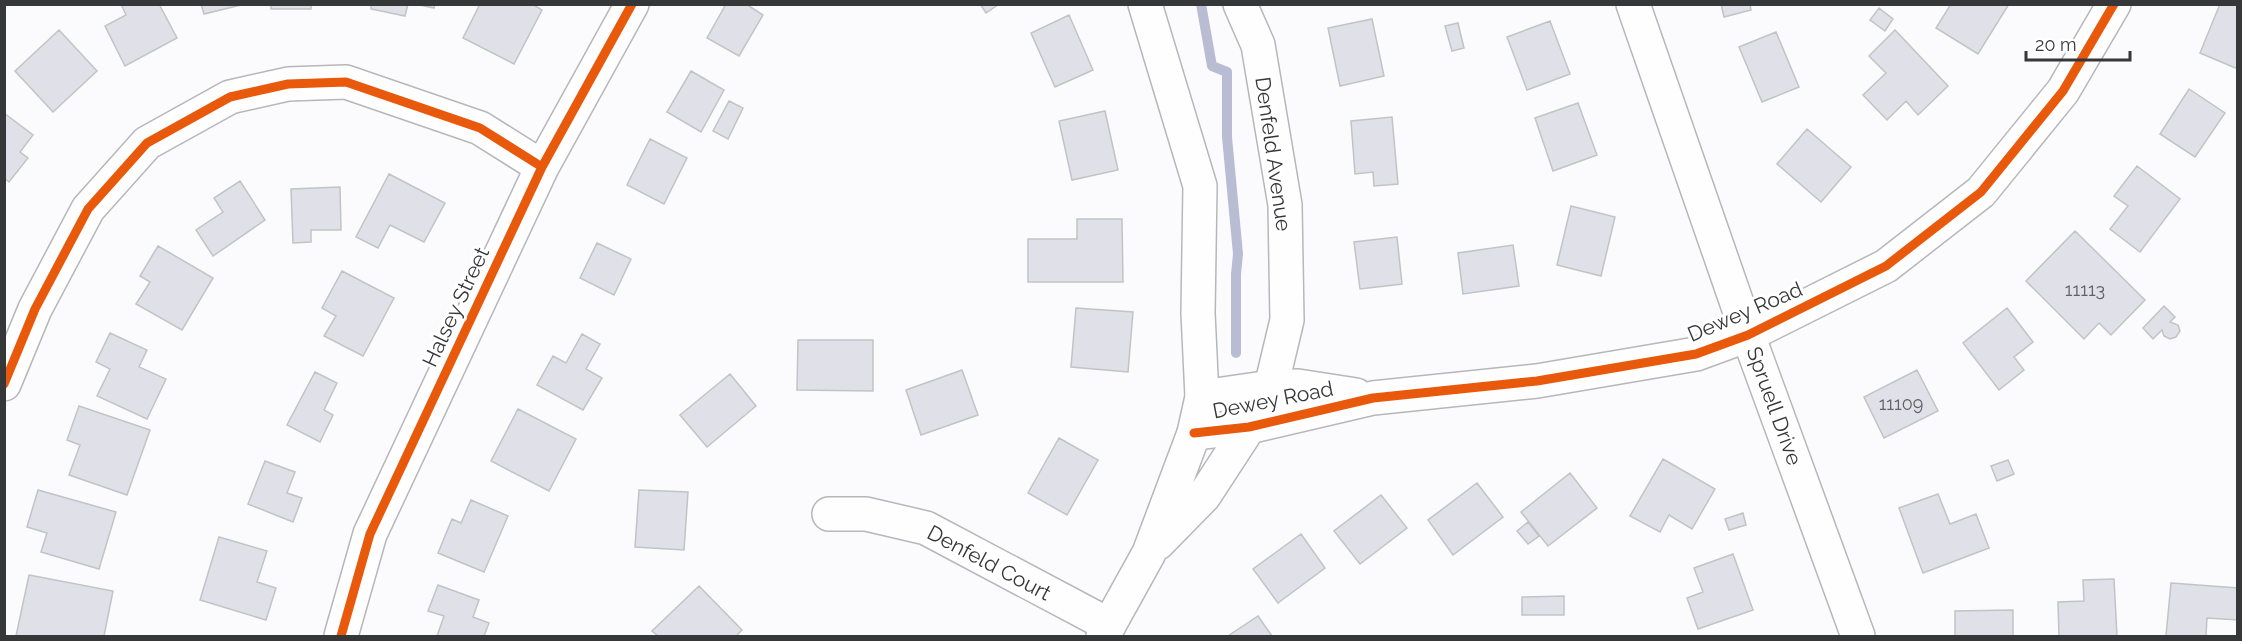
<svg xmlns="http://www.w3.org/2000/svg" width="2242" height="641" font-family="Raleway,sans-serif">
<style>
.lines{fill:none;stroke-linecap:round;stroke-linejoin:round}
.stream{stroke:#b9bdd3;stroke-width:10}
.building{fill:#e0e1e8;stroke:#c2c3c5;stroke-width:1.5}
.street-casing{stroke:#b6b7b9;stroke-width:36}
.secondary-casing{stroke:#b6b7b9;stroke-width:36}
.street{stroke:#fefeff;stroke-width:33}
.secondary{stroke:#fefeff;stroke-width:33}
.cycleway-casing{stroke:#fff;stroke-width:13}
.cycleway{stroke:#e8590c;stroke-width:9}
.labels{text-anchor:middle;stroke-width:6;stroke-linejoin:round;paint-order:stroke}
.number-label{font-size:18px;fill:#606265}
.street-label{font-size:21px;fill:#363739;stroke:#fff}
</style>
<rect width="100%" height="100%" fill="#fbfbfd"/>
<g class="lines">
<path class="stream" d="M 1201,4 L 1212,66 L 1227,72 L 1227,137 L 1238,254 L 1236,274 L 1236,353"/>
</g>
<path class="building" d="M 121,4 L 159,4 L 177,38 L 125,66 L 105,26 L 126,15 Z
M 201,4 L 245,4 L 204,14 Z
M 271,4 L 311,4 L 311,9 L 271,9 Z
M 371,4 L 408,4 L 405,16 L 371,9 Z
M 415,4 L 435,4 L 434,8 Z
M 480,4 L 532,4 L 542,10 L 514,64 L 463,38 Z
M 726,4 L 746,4 L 763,15 L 739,56 L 707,38 Z
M 980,4 L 999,4 L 986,13 Z
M 1721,4 L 1750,4 L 1751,10 L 1724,17 Z
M 1951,4 L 2009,4 L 1978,54 L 1936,28 Z
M 2220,4 L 2238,4 L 2238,69 L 2200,53 Z
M 1879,8 L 1893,19 L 1885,31 L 1870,20 Z
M 1069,15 L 1093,70 L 1055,87 L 1031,33 Z
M 1372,19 L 1384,76 L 1340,86 L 1328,28 Z
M 1550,21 L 1570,74 L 1527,90 L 1507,37 Z
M 1458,23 L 1464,48 L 1452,51 L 1445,26 Z
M 59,30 L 97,71 L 53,112 L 15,71 Z
M 1895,30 L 1948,86 L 1918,115 L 1906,101 L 1887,120 L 1863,95 L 1886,73 L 1869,56 Z
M 1776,32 L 1799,87 L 1762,102 L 1739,47 Z
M 691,71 L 724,90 L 701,132 L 667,112 Z
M 2189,89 L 2225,113 L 2195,157 L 2160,134 Z
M 729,101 L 743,108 L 728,139 L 713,131 Z
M 1578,103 L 1597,155 L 1553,171 L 1535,118 Z
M 1105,111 L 1118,170 L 1072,180 L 1059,121 Z
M 4,113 L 33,135 L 20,152 L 28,158 L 9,182 L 4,178 Z
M 1392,117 L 1398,184 L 1374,186 L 1373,172 L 1355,174 L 1351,121 Z
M 1807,129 L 1851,167 L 1821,202 L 1777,164 Z
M 650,139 L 687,158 L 664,204 L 627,185 Z
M 2137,166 L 2180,199 L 2140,252 L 2110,229 L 2128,206 L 2114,196 Z
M 389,174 L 445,203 L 424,242 L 390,225 L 378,248 L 356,237 Z
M 240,181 L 265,220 L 213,256 L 196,230 L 223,212 L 214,198 Z
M 340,187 L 341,230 L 311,230 L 311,242 L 293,243 L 291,189 Z
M 1571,206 L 1615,217 L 1601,276 L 1557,265 Z
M 1077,219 L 1122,219 L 1123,282 L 1028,282 L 1028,239 L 1077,239 Z
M 2075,231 L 2145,300 L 2111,335 L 2099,323 L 2084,339 L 2026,281 Z
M 1397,237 L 1402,284 L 1360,289 L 1354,242 Z
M 597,243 L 631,259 L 614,295 L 580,278 Z
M 1513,245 L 1519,286 L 1463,294 L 1458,253 Z
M 158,246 L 213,278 L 182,330 L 136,304 L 150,282 L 140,276 Z
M 342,271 L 394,298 L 363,356 L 324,336 L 336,316 L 322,308 Z
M 2164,306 L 2175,317 L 2170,322 L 2178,325 L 2180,331 L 2176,337 L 2170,339 L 2164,336 L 2162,330 L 2153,339 L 2143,328 Z
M 1076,308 L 1133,312 L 1128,372 L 1071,367 Z
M 2007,308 L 2033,342 L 2014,357 L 2024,370 L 1999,390 L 1963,343 Z
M 110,333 L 147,350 L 139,367 L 166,379 L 147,419 L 97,396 L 110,369 L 96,362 Z
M 582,334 L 600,344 L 586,369 L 602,378 L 583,410 L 537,385 L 553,356 L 566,363 Z
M 798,340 L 873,340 L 873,391 L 797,390 Z
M 962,370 L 978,415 L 921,435 L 906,390 Z
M 1917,370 L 1938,411 L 1884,438 L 1864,397 Z
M 315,372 L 337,383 L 324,410 L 333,415 L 320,442 L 287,425 Z
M 730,374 L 756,406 L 707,447 L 680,415 Z
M 79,406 L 150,430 L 127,495 L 69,475 L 80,445 L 67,440 Z
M 518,409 L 576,439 L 549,491 L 491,461 Z
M 1059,438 L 1098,460 L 1067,515 L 1028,493 Z
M 1663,459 L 1715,489 L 1692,529 L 1669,515 L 1660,532 L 1630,516 Z
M 2008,460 L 2014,474 L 1997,481 L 1991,466 Z
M 265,461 L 295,472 L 287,493 L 302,498 L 293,522 L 248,504 Z
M 1570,473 L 1597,508 L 1548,546 L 1521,512 Z
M 1477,483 L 1503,517 L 1453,555 L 1428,520 Z
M 38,490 L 116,512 L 99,569 L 41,552 L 47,533 L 27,527 Z
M 639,490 L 688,492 L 684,550 L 635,547 Z
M 1938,494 L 1950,524 L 1976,514 L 1989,548 L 1923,573 L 1899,508 Z
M 1381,495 L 1407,528 L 1360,564 L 1334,531 Z
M 471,500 L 508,516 L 484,572 L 438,553 L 452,519 L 461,523 Z
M 1743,513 L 1746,525 L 1729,530 L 1725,519 Z
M 1528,522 L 1539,536 L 1528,544 L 1517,531 Z
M 1301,534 L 1325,568 L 1278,603 L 1253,569 Z
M 219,537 L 267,551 L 257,582 L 276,588 L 266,620 L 200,600 Z
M 1733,554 L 1753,610 L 1698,629 L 1687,598 L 1703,592 L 1694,568 Z
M 29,575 L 113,591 L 104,636 L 16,636 Z
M 2114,579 L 2117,636 L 2059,636 L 2058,602 L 2084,601 L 2083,580 Z
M 2171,583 L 2238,588 L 2238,620 L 2207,618 L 2206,636 L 2166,636 Z
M 438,585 L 479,600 L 473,617 L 489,623 L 484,636 L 437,636 L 444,616 L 428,611 Z
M 699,586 L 742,630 L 736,636 L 658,636 L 652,631 Z
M 1564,596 L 1564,615 L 1522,615 L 1522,597 Z
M 2013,610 L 2013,636 L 1955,636 L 1955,611 Z
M 1258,616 L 1272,636 L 1228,636 Z"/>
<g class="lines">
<g class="street-casing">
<path id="street" d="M 1633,4 L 1748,335 L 1858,636
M 4,384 L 35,309 L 88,209 L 147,143 L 230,97 L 288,84 L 346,82 L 480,128 L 542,167
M 1202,397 L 1271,387 L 1298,386 L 1356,395
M 1194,433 L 1249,427 L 1373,398 L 1537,381 L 1696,354 L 1748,335 L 1886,266 L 1981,192 L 2063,91 L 2114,4
M 829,514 L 866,514 L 926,528 L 1109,625
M 341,636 L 370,534 L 542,167 L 632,4"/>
</g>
<g class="secondary-casing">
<path id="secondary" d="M 1158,543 L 1204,496 L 1249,427 L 1271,387 L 1287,320 L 1285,205 L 1258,45 L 1240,4
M 1103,636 L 1149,553 L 1194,433 L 1202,397 L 1198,313 L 1200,186 L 1145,4"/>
</g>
<use href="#street" class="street"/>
<use href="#secondary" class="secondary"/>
<g class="cycleway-casing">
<path id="cycleway" d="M 4,384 L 35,309 L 88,209 L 147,143 L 230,97 L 288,84 L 346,82 L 480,128 L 542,167
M 1194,433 L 1249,427 L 1373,398 L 1537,381 L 1696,354 L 1748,335 L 1886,266 L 1981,192 L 2063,91 L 2114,4
M 341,636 L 370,534 L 542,167 L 632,4"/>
</g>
<use href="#cycleway" class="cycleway"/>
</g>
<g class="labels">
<g class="number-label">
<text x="2085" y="296">11113</text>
<text x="1901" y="410">11109</text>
</g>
<g class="street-label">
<text transform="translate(1273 154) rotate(82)" y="7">Denfeld Avenue</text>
<text transform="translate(456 307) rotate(-65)" y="7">Halsey Street</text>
<text transform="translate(1745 312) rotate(-23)" y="7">Dewey Road</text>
<text transform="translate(1273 400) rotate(-11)" y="7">Dewey Road</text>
<text transform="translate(1774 406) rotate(70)" y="7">Spruell Drive</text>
<text transform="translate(989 563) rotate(28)" y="7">Denfeld Court</text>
</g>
</g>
<rect width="2242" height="641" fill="none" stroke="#363739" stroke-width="12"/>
<path d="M2026 51v9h104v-9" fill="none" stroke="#363739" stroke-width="3"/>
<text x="2035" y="51" font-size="18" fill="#363739" stroke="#ffffff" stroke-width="4.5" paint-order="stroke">20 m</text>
</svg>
